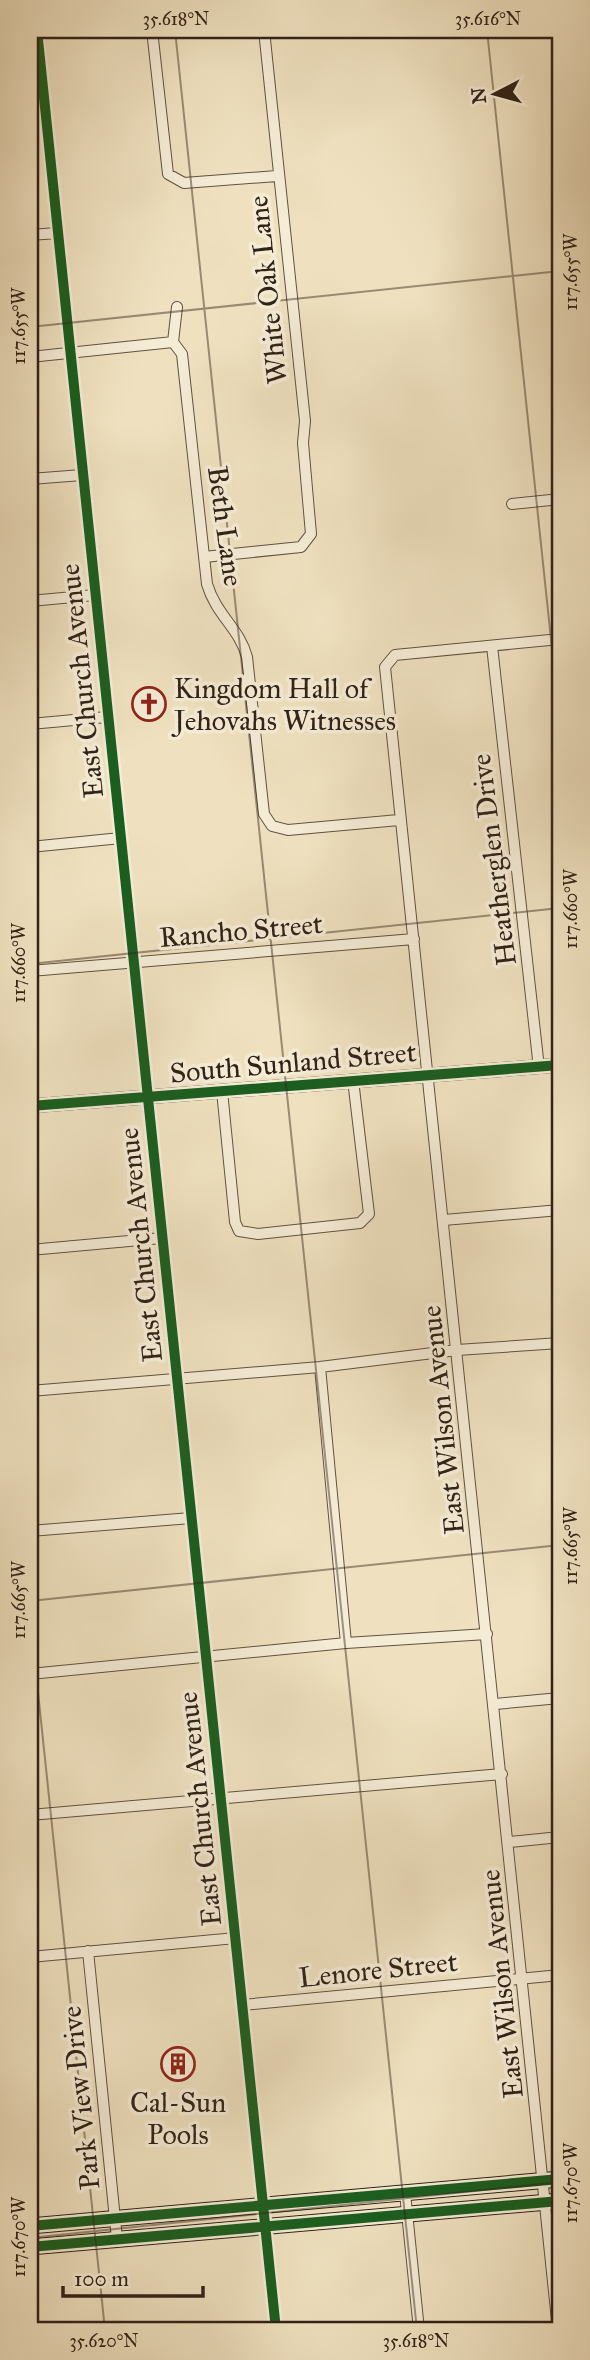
<svg xmlns="http://www.w3.org/2000/svg" width="590" height="2360" font-family="'IM FELL Great Primer',serif">
<style>
.lines{fill:none;stroke-linecap:round;stroke-linejoin:round}
.street-casing{stroke:#605242;stroke-width:12}
.secondary-casing{stroke:#312218;stroke-width:15}
.primary-casing{stroke:#312218;stroke-width:17}
.street{stroke:#f5ecd6;stroke-width:10}
.secondary{stroke:#f5ecd6;stroke-width:12}
.primary{stroke:#efe1c0;stroke-width:14}
.cycleway-casing{stroke:#f5ecd6;stroke-width:15}
.cycleway{stroke:#1b5e20;stroke-width:10}
.ticks{fill:none;stroke:#312218;stroke-width:2;stroke-opacity:0.45}
.labels{text-anchor:middle;stroke-width:7;stroke-linejoin:round;paint-order:stroke}
.street-label{font-size:28px;fill:#312218;stroke:#f5ecd6}
.poi-label{font-size:28px;fill:#312218;stroke:#f5ecd6;text-anchor:start}
.neatline{fill:none;stroke:#312218;stroke-width:2.5}
.ticks-label{font-size:18px;text-anchor:middle;fill:#312218}
</style>
<rect width="100%" height="100%" fill="#efe1c0"/>
<filter id="stains"><feTurbulence type="fractalNoise" baseFrequency=".00286" numOctaves="4"/><feColorMatrix values="0 0 0 0 .2 0 0 0 0 .09 0 0 0 0 .02 0 0 0 .5 -.17"/></filter>
<radialGradient id="worn" r=".72"><stop offset=".6" stop-color="#630" stop-opacity="0"/><stop offset="1" stop-color="#630" stop-opacity=".3"/></radialGradient>
<g class="lines">
<g class="street-casing">
<path id="street" d="M 37,30 L 276,2330
M 152,30 L 168,174 L 184,183 L 277,176
M 30,112 L 45,110
M 30,235 L 57,233
M 177,307 L 173,342 L 182,354 L 207,584 C 216,615 240,629 247,657 L 264,814 L 272,826 L 288,830 L 399,820 L 387,821
M 30,357 L 173,342
M 30,479 L 82,475
M 512,504 L 560,499
M 204,557 L 301,547 L 311,534 L 303,443 L 305,421 L 264,30
M 30,601 L 95,595
M 492,646 L 539,1068
M 30,724 L 107,717
M 30,847 L 121,838
M 30,971 L 414,939
M 222,1091 L 235,1222 L 239,1231 L 258,1234 L 360,1223 L 369,1214 L 353,1080
M 444,1220 L 560,1210
M 30,1250 L 162,1238
M 320,1367 L 346,1643
M 30,1391 L 320,1367 L 457,1350 L 560,1343
M 30,1531 L 191,1518
M 30,1674 L 346,1643 L 487,1634
M 495,1704 L 560,1698
M 30,1815 L 502,1774
M 510,1842 L 560,1837
M 88,1951 L 117,2239
M 30,1957 L 236,1938
M 242,2005 L 560,1975
M 405,2193 L 419,2330
M 558,2330 L 385,667 L 395,655 L 560,639"/>
</g>
<g class="secondary-casing">
<path id="secondary" d="M 30,1106 L 560,1065"/>
</g>
<g class="primary-casing">
<path id="primary" d="M 30,2226 L 560,2179
M 30,2247 L 560,2201"/>
</g>
<use href="#street" class="street"/>
<use href="#secondary" class="secondary"/>
<use href="#primary" class="primary"/>
<g class="cycleway-casing">
<path id="cycleway" d="M 37,30 L 276,2330
M 30,1106 L 560,1065
M 30,2226 L 560,2179
M 30,2247 L 560,2201"/>
</g>
<use href="#cycleway" class="cycleway"/>
</g>
<path class="ticks" d="M 175,30 L 417,2330M 487,30 L 560,725M 30,327 L 560,271M 30,964 L 560,908M 30,1601 L 560,1545M 30,1616 L 105,2330M 30,2238 L 560,2182"/>
<defs>
<g id="church-ring" transform="scale(1.75)"><circle r="9.5" fill="#f5ecd6" stroke="#8f2418" stroke-width="1.5"/><path d="M-1.2-6h2.4v3.5h3.3v2.4h-3.3V6h-2.4V-.1h-3.3v-2.4h3.3Z" fill="#8f2418"/></g>
<g id="building-ring" transform="scale(1.75)"><circle r="9.5" fill="#f5ecd6" stroke="#8f2418" stroke-width="1.5"/><path d="M-4-6H4V6H1V3H-1V6H-4ZM-2.5-4.3h1.7v1.8h-1.7ZM.8-4.3h1.7v1.8H.8ZM-2.5-1h1.7V.8h-1.7ZM.8-1h1.7V.8H.8Z" fill="#8f2418"/></g>
</defs>
<g fill-rule="evenodd">
<use href="#church-ring" x="149" y="704"/>
<use href="#building-ring" x="178" y="2064"/>
</g>
<g class="labels">
<g class="street-label">
<text transform="translate(267 290) rotate(-96)" y="10">White Oak Lane</text>
<text transform="translate(226 526) rotate(82)" y="10">Beth Lane</text>
<text transform="translate(81 681) rotate(-96)" y="10">East Church Avenue</text>
<text transform="translate(493 860) rotate(-97)" y="10">Heatherglen Drive</text>
<text transform="translate(241 930) rotate(-5)" y="10">Rancho Street</text>
<text transform="translate(293 1062) rotate(-5)" y="10">South Sunland Street</text>
<text transform="translate(140 1245) rotate(-96)" y="10">East Church Avenue</text>
<text transform="translate(442 1420) rotate(-96)" y="10">East Wilson Avenue</text>
<text transform="translate(199 1809) rotate(-96)" y="10">East Church Avenue</text>
<text transform="translate(378 1969) rotate(-6)" y="10">Lenore Street</text>
<text transform="translate(501 1984) rotate(-96)" y="10">East Wilson Avenue</text>
<text transform="translate(80 2098) rotate(-96)" y="10">Park View Drive</text>
</g>
<g class="poi-label">
<text x="174" y="698">Kingdom Hall of<tspan x="174" dy="32">Jehovahs Witnesses</tspan></text>
<text x="178" y="2112" text-anchor="middle">Cal-Sun<tspan x="178" dy="32">Pools</tspan></text>
</g>
</g>
<rect width="590" height="2360" fill="none" stroke="#efe1c0" stroke-width="77"/>
<g transform="translate(495 94) rotate(264)" stroke="#f5ecd6" stroke-width="5" paint-order="stroke">
<path d="M0-5L12 26L0 18L-12 26Z" fill="#312218"/>
<text y="-10" font-size="19" font-weight="bold" text-anchor="middle" fill="#312218">N</text>
</g>
<path d="M63 2286v10h140v-10" fill="none" stroke="#312218" stroke-width="3.5"/>
<text x="74" y="2286" font-size="21" fill="#312218" stroke="#f5ecd6" stroke-width="5" paint-order="stroke">100 m</text>
<rect x="38" y="38" width="514" height="2284" class="neatline"/>
<g class="ticks-label">
<text x="176" y="25">35.618°N</text>
<text x="488" y="25">35.616°N</text>
<text transform="translate(571 272) rotate(-90)" y="6">117.655°W</text>
<text transform="translate(19 326) rotate(-90)" y="6">117.655°W</text>
<text transform="translate(571 909) rotate(-90)" y="6">117.660°W</text>
<text transform="translate(19 963) rotate(-90)" y="6">117.660°W</text>
<text transform="translate(571 1546) rotate(-90)" y="6">117.665°W</text>
<text transform="translate(19 1600) rotate(-90)" y="6">117.665°W</text>
<text transform="translate(571 2183) rotate(-90)" y="6">117.670°W</text>
<text transform="translate(19 2237) rotate(-90)" y="6">117.670°W</text>
<text x="104" y="2347">35.620°N</text>
<text x="416" y="2347">35.618°N</text>
</g>
<rect width="100%" height="100%" filter="url(#stains)"/>
<rect width="100%" height="100%" fill="url(#worn)"/>
</svg>
